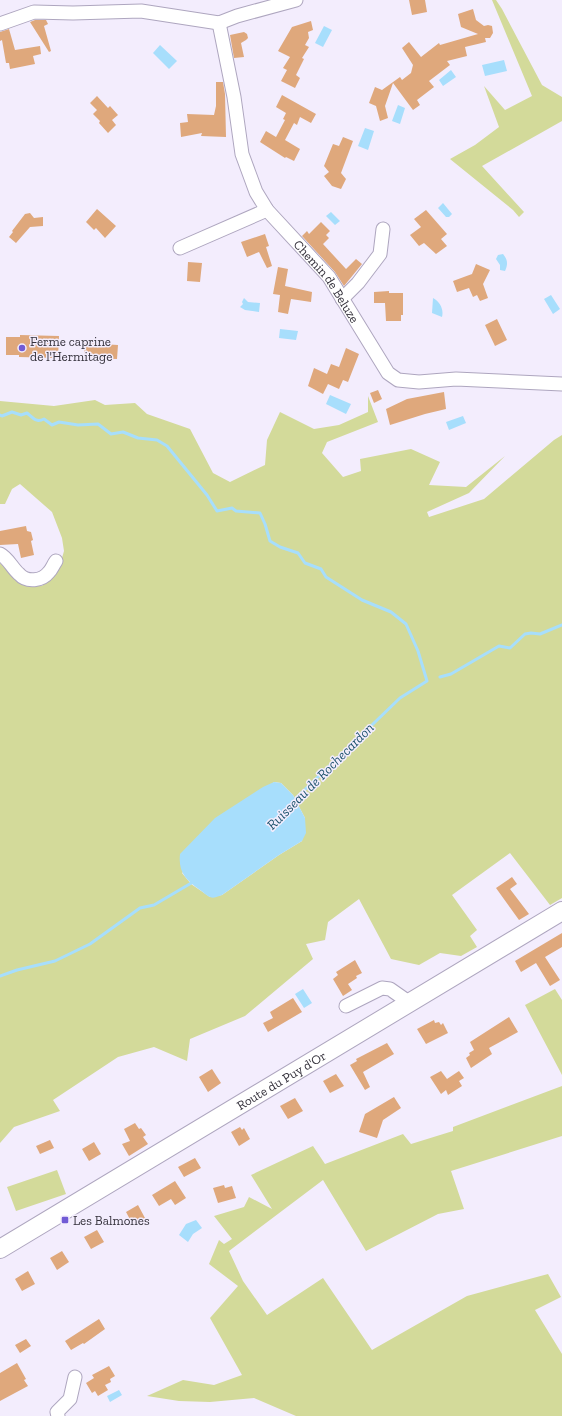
<svg xmlns="http://www.w3.org/2000/svg" width="562" height="1416" font-family="'Zilla Slab',serif">
<style>
.green{fill:#d3da9a;fill-rule:evenodd}
.water{fill:#a7defc}
.lines{fill:none;stroke-linecap:round;stroke-linejoin:round}
.stream{stroke:#a7defc;stroke-width:3}
.building{fill:#dfa87c}
.street-casing{stroke:#aea6bf;stroke-width:15}
.secondary-casing{stroke:#aea6bf;stroke-width:20}
.street{stroke:#fff;stroke-width:13}
.secondary{stroke:#fff;stroke-width:18}
.poi-dot{fill:#715bd5;stroke:#f3edfd;stroke-width:1.5}
.labels{text-anchor:middle;stroke-width:3;stroke-linejoin:round;paint-order:stroke}
.street-label{font-size:13px;fill:#34313b;stroke:#f3edfd}
.poi-label{font-size:13px;fill:#34313b;stroke:#f3edfd;text-anchor:start}
.water-label{font-size:14px;font-style:italic;fill:#1d536d;stroke:#f3edfd}
</style>
<rect width="100%" height="100%" fill="#f3edfd"/>
<path class="green" d="M 492,0 L 496,0 L 502,9 L 542,85 L 562,97 L 562,121 L 482,166 L 524,212 L 519,217 L 513,210 L 450,159 L 475,145 L 499,127 L 484,86 L 505,110 L 532,96 Z
M 368,396 L 378,422 L 327,442 L 322,453 L 343,477 L 361,471 L 360,459 L 411,449 L 440,462 L 429,485 L 466,487 L 505,456 L 469,493 L 427,512 L 429,517 L 484,499 L 554,440 L 562,435 L 562,898 L 550,905 L 510,853 L 452,895 L 477,930 L 470,936 L 477,947 L 461,956 L 440,953 L 419,965 L 391,959 L 359,899 L 328,922 L 325,940 L 306,944 L 313,959 L 245,1016 L 190,1039 L 187,1061 L 154,1047 L 118,1057 L 53,1100 L 60,1111 L 14,1127 L 0,1143 L 0,563 C 14,576 21,585 42,586 L 60,565 L 64,551 L 62,538 L 52,512 L 20,484 L 12,489 L 5,504 L 0,504 L 0,401 L 54,406 L 95,400 L 105,405 L 135,403 L 147,414 L 190,429 L 213,473 L 230,482 L 265,465 L 267,440 L 280,412 L 314,429 L 339,425 L 368,412 ZM 274,782 L 281,783 L 293,795 L 305,818 L 302,841 L 279,855 L 222,895 L 210,897 L 191,884 L 182,873 Z
M 555,989 L 562,1000 L 562,1075 L 525,1005 Z
M 562,1086 L 562,1136 L 451,1171 L 464,1209 L 438,1214 L 366,1251 L 323,1180 L 229,1251 L 243,1281 L 267,1315 L 323,1278 L 372,1350 L 467,1296 L 548,1274 L 561,1297 L 535,1310 L 562,1354 L 562,1416 L 296,1416 L 254,1398 L 210,1402 L 179,1401 L 147,1396 L 183,1380 L 214,1385 L 242,1375 L 210,1318 L 238,1286 L 209,1264 L 219,1240 L 224,1244 L 232,1239 L 214,1216 L 244,1207 L 249,1197 L 272,1209 L 251,1175 L 313,1146 L 325,1164 L 403,1134 L 411,1144 L 453,1131 L 453,1127 Z
M 57,1170 L 66,1194 L 16,1211 L 7,1187 Z"/>
<path class="water" d="M 324,26 L 332,30 L 323,47 L 315,43 Z
M 160,45 L 177,61 L 169,69 L 153,53 Z
M 504,60 L 507,71 L 485,76 L 482,65 Z
M 451,70 L 456,77 L 443,86 L 439,80 Z
M 398,105 L 405,108 L 400,124 L 392,121 Z
M 365,128 L 374,131 L 368,150 L 358,146 Z
M 443,203 L 452,214 L 449,217 L 446,217 L 438,208 Z
M 331,212 L 340,221 L 335,225 L 326,216 Z
M 503,254 C 508,260 508,264 505,271 L 500,270 L 500,265 L 496,259 L 498,255 Z
M 551,295 L 560,309 L 553,314 L 544,299 Z
M 244,298 L 248,302 L 260,303 L 259,312 L 245,310 L 240,307 L 243,304 L 242,302 Z
M 433,298 C 440,302 444,309 442,317 L 432,313 Z
M 280,329 L 298,331 L 296,340 L 279,338 Z
M 330,395 L 351,404 L 346,414 L 326,404 Z
M 463,416 L 466,423 L 449,430 L 446,422 Z
M 274,782 L 281,783 L 293,795 L 305,818 L 306,833 L 302,841 L 279,855 L 222,895 C 219,896 214,899 210,897 C 207,896 203,892 200,890 C 186,880 178,872 180,854 L 215,818 L 263,787 Z
M 303,989 L 312,1003 L 304,1008 L 295,994 Z
M 196,1220 L 202,1228 L 193,1234 L 188,1242 L 179,1235 L 186,1224 Z
M 119,1390 L 122,1395 L 110,1402 L 107,1396 Z"/>
<g class="lines">
<path class="stream" d="M 0,415 L 2,416 L 12,412 L 21,415 L 27,413 C 33,418 36,423 44,419 L 52,425 L 59,422 L 78,425 L 98,424 L 111,434 L 123,432 L 138,438 L 157,440 L 167,446 L 207,495 L 217,511 L 232,508 L 236,511 L 260,513 L 265,524 L 270,541 L 280,547 L 298,553 L 305,563 L 321,569 L 326,577 L 362,600 L 391,612 L 406,624 L 418,651 L 427,681 L 400,698 L 293,801
M 440,677 L 451,674 L 499,646 L 510,648 L 525,634 L 531,633 L 540,634 L 562,625
M 0,976 L 17,970 L 55,961 L 90,944 L 140,908 L 154,905 L 193,882"/>
</g>
<path class="building" d="M 409,0 L 425,0 L 427,12 L 412,15 Z
M 473,9 L 476,20 L 484,26 L 488,25 L 492,26 L 493,33 L 490,38 L 485,38 L 486,42 L 465,47 L 467,56 L 447,61 L 450,65 L 429,81 L 434,87 L 417,100 L 420,105 L 413,110 L 393,83 L 385,106 L 388,118 L 380,121 L 376,106 L 369,103 L 375,87 L 382,90 L 400,77 L 402,80 L 411,73 L 413,65 L 402,48 L 409,42 L 421,57 L 439,43 L 440,45 L 478,34 L 461,27 L 458,14 Z
M 35,20 L 46,20 L 48,24 L 44,26 L 51,51 L 49,52 L 30,22 Z
M 311,21 L 313,30 L 308,32 L 309,38 L 305,45 L 309,47 L 302,58 L 304,59 L 296,75 L 300,78 L 295,88 L 281,81 L 287,70 L 283,68 L 290,57 L 278,51 L 292,27 Z
M 9,29 L 15,50 L 40,46 L 41,54 L 33,56 L 35,64 L 10,69 L 9,63 L 6,63 L 2,40 L 0,41 L 0,32 Z
M 244,32 L 247,34 L 248,38 L 246,40 L 241,43 L 244,57 L 234,58 L 230,35 Z
M 216,82 L 223,82 L 225,94 L 226,137 L 201,136 L 202,133 L 181,137 L 180,123 L 188,122 L 187,114 L 214,115 L 216,106 Z
M 282,95 L 316,114 L 311,123 L 300,117 L 297,125 L 294,123 L 285,140 L 300,149 L 294,161 L 286,157 L 285,158 L 260,142 L 266,131 L 276,137 L 285,120 L 283,119 L 286,113 L 276,107 Z
M 97,96 L 108,108 L 110,106 L 118,115 L 112,120 L 116,125 L 108,133 L 99,123 L 100,121 L 93,114 L 97,110 L 90,103 Z
M 343,137 L 353,141 L 341,173 L 346,179 L 341,189 L 332,186 L 324,176 L 329,172 L 324,166 L 333,144 L 339,146 Z
M 97,209 L 116,226 L 105,238 L 96,228 L 94,230 L 86,222 Z
M 426,210 L 447,234 L 441,239 L 447,246 L 436,254 L 424,243 L 419,246 L 410,235 L 421,227 L 414,219 Z
M 30,213 L 34,218 L 43,217 L 43,226 L 30,227 L 16,243 L 9,237 L 13,232 L 12,231 L 25,214 Z
M 321,222 L 330,231 L 326,235 L 329,238 L 323,244 L 346,269 L 356,259 L 362,264 L 344,286 L 335,272 L 302,236 L 307,231 L 309,234 Z
M 265,234 L 269,246 L 266,247 L 272,266 L 267,268 L 259,252 L 247,257 L 241,242 Z
M 188,262 L 202,263 L 200,282 L 187,281 Z
M 476,264 L 490,270 L 483,284 L 488,298 L 480,301 L 477,295 L 473,297 L 469,288 L 457,292 L 453,281 L 472,274 Z
M 278,267 L 288,269 L 285,286 L 312,292 L 311,302 L 291,299 L 288,314 L 278,312 L 280,295 L 273,294 Z
M 389,291 L 389,293 L 403,293 L 403,315 L 401,315 L 401,321 L 386,321 L 385,303 L 374,303 L 374,292 Z
M 497,319 L 507,340 L 495,346 L 485,325 Z
M 20,335 L 59,336 L 58,358 L 19,357 L 19,355 L 6,355 L 6,337 L 20,337 Z
M 84,343 L 118,345 L 117,359 L 84,358 Z
M 346,348 L 359,354 L 348,382 L 343,380 L 339,389 L 328,384 L 323,394 L 308,386 L 314,368 L 327,374 L 331,364 L 339,367 Z
M 378,390 L 382,399 L 374,403 L 370,393 Z
M 444,392 L 446,409 L 425,414 L 390,425 L 386,409 L 407,399 Z
M 26,526 L 27,531 L 31,532 L 33,540 L 31,541 L 34,555 L 21,558 L 18,544 L 0,545 L 0,531 Z
M 512,877 L 517,884 L 510,889 L 529,914 L 519,920 L 496,888 Z
M 562,933 L 562,947 L 545,957 L 560,980 L 550,986 L 536,963 L 521,972 L 515,961 Z
M 355,960 L 362,973 L 356,976 L 357,978 L 348,984 L 352,990 L 343,996 L 333,979 L 338,975 L 336,972 Z
M 293,998 L 302,1012 L 268,1032 L 263,1023 L 273,1018 L 270,1012 Z
M 509,1017 L 518,1032 L 489,1048 L 492,1054 L 471,1068 L 466,1058 L 470,1055 L 469,1053 L 474,1050 L 470,1042 Z
M 434,1020 L 435,1023 L 439,1022 L 441,1025 L 443,1023 L 448,1033 L 426,1044 L 417,1029 Z
M 387,1043 L 394,1054 L 363,1072 L 370,1087 L 365,1090 L 350,1065 L 357,1061 L 356,1059 Z
M 212,1069 L 221,1083 L 208,1092 L 199,1077 Z
M 441,1071 L 447,1079 L 459,1071 L 464,1078 L 459,1081 L 462,1086 L 448,1095 L 446,1090 L 441,1094 L 430,1077 Z
M 336,1074 L 344,1086 L 330,1093 L 323,1081 Z
M 394,1097 L 401,1108 L 383,1120 L 377,1138 L 359,1132 L 365,1114 Z
M 295,1098 L 303,1111 L 288,1119 L 280,1106 Z
M 135,1123 L 139,1129 L 141,1128 L 146,1135 L 143,1137 L 148,1144 L 129,1156 L 122,1144 L 130,1141 L 124,1129 Z
M 240,1127 L 242,1130 L 244,1128 L 250,1139 L 239,1146 L 231,1132 Z
M 50,1140 L 54,1148 L 40,1154 L 36,1146 Z
M 94,1142 L 101,1154 L 89,1161 L 82,1149 Z
M 195,1158 L 201,1168 L 184,1177 L 178,1167 Z
M 175,1181 L 186,1198 L 175,1205 L 171,1199 L 159,1206 L 152,1195 Z
M 224,1185 L 225,1188 L 232,1186 L 236,1198 L 218,1203 L 213,1188 Z
M 138,1205 L 145,1218 L 133,1225 L 126,1212 Z
M 97,1230 L 104,1242 L 91,1249 L 84,1237 Z
M 62,1251 L 69,1262 L 57,1270 L 50,1258 Z
M 28,1271 L 35,1284 L 22,1291 L 15,1279 Z
M 99,1319 L 105,1329 L 84,1344 L 83,1343 L 71,1350 L 65,1341 Z
M 26,1339 L 31,1346 L 20,1353 L 15,1345 Z
M 17,1363 L 26,1379 L 24,1380 L 28,1386 L 0,1401 L 0,1373 Z
M 109,1366 L 115,1376 L 110,1379 L 111,1382 L 105,1385 L 108,1390 L 98,1396 L 95,1391 L 92,1393 L 86,1383 L 94,1378 L 92,1375 Z"/>
<g class="lines">
<g class="street-casing">
<g id="street">
<path id="s1" d="M 219,23 L 234,97 L 242,154 L 256,192 L 267,210 L 329,277 L 388,373 L 398,380 L 419,382 L 456,379 L 562,384"/>
<path d="M 0,24 L 34,12 L 73,13 L 141,11 L 219,23 L 237,16 L 296,0"/>
<path d="M 180,248 L 267,210"/>
<path d="M 342,299 L 358,283 L 380,254 L 383,229"/>
<path d="M 0,554 C 8,558 12,568 19,574 C 27,583 42,581 49,572 C 52,569 53,565 56,561"/>
<path d="M 346,1006 L 382,988 L 390,989 L 410,1003"/>
<path d="M 58,1416 L 57,1412 L 70,1399 L 75,1377"/>
</g>
</g>
<g class="secondary-casing">
<g id="secondary">
<path id="s2" d="M 0,1249 L 562,911"/>
</g>
</g>
<use href="#street" class="street"/>
<use href="#secondary" class="secondary"/>
</g>
<g class="poi-dot">
<circle cx="22" cy="348" r="4"/>
<rect x="61" y="1216" width="8" height="8" rx="2"/>
</g>
<g class="labels">
<g class="street-label">
<text dy="5" stroke="none"><textPath href="#s1" startOffset="288">Chemin de Beluze</textPath></text>
<text dy="5" stroke="none"><textPath href="#s2" startOffset="328">Route du Puy d'Or</textPath></text>
</g>
<g class="poi-label">
<text x="30" y="346">Ferme caprine<tspan x="30" dy="15">de l'Hermitage</tspan></text>
<text x="73" y="1225">Les Balmones</text>
</g>
<g class="water-label">
<text transform="translate(320 776) rotate(-45)" y="5">Ruisseau de Rochecardon</text>
</g>
</g>
</svg>
